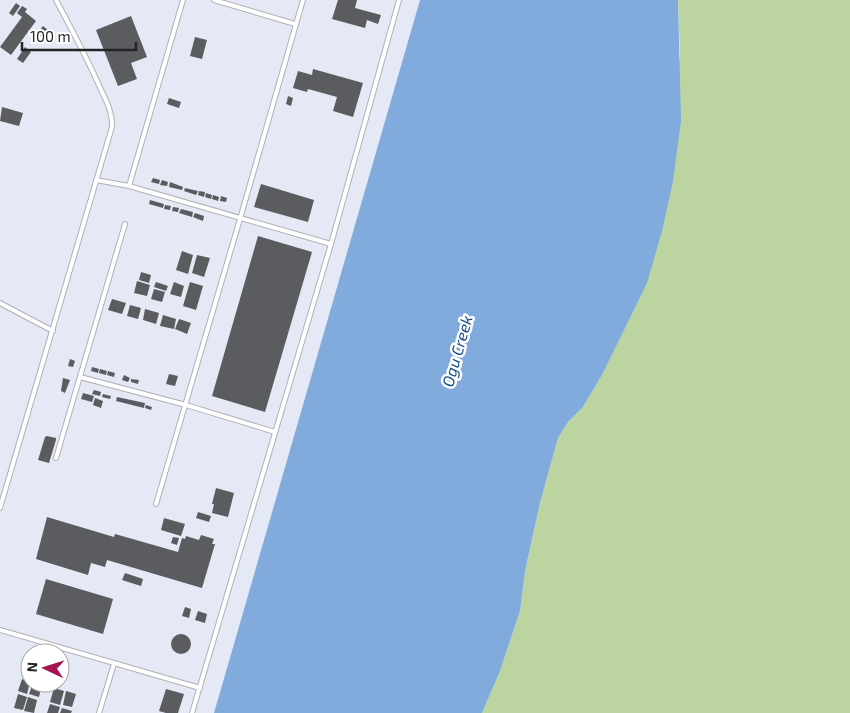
<svg xmlns="http://www.w3.org/2000/svg" width="850" height="713" font-family="'Exo 2',sans-serif">
<style>
.built{fill:#e5e8f5;fill-rule:evenodd}
.green{fill:#bbd4a0}
.water{fill:#81aadd}
.building{fill:#5b5c60}
.lines{fill:none;stroke-linecap:round;stroke-linejoin:round}
.service-casing{stroke:#b0b1b6;stroke-width:6}
.service{stroke:#fff;stroke-width:4}
.labels{text-anchor:middle;stroke-width:5;stroke-linejoin:round;paint-order:stroke}
.water-label{font-size:16px;font-style:italic;fill:#18508e;stroke:#fff}
</style>
<rect width="100%" height="100%" fill="#f2f3f8"/>
<path class="built" d="M 0,0 L 420,0 L 214,713 L 0,713 ZM 30,653 L 60,653 L 60,683 L 30,683 Z"/>
<path class="green" d="M 678,0 L 850,0 L 850,713 L 482,713 L 500,671 L 520,611 L 525,571 L 540,503 L 558,438 L 568,422 L 583,407 L 602,375 L 646,283 L 680,56 Z"/>
<path class="water" d="M 420,0 L 678,0 L 681,121 L 673,181 L 662,231 L 647,283 L 602,375 L 583,407 L 568,422 L 558,438 L 540,503 L 525,571 L 520,611 L 500,671 L 482,713 L 214,713 Z"/>
<path class="building" d="M 338,0 L 357,0 L 355,8 L 381,15 L 378,24 L 367,20 L 365,28 L 332,19 Z
M 16,3 L 20,6 L 13,16 L 9,13 Z
M 22,6 L 27,9 L 25,12 L 36,21 L 11,55 L 0,47 L 22,17 L 17,13 Z
M 131,16 L 147,57 L 131,63 L 137,79 L 118,86 L 96,30 Z
M 43,26 L 48,30 L 42,37 L 37,34 Z
M 195,37 L 207,40 L 202,59 L 190,56 Z
M 25,47 L 31,52 L 23,63 L 17,59 Z
M 313,69 L 363,83 L 353,117 L 333,111 L 337,97 L 308,89 L 307,92 L 293,88 L 298,71 L 312,75 Z
M 288,96 L 293,98 L 291,106 L 286,104 Z
M 169,98 L 181,102 L 179,108 L 167,104 Z
M 2,107 L 23,113 L 19,126 L 0,121 Z
M 153,178 L 160,180 L 159,184 L 151,182 Z
M 162,180 L 168,182 L 167,186 L 160,185 Z
M 170,182 L 183,187 L 182,190 L 169,187 Z
M 261,184 L 314,200 L 308,222 L 254,207 Z
M 185,188 L 198,191 L 196,195 L 184,191 Z
M 199,191 L 205,192 L 204,197 L 198,195 Z
M 206,193 L 212,195 L 211,199 L 205,197 Z
M 213,195 L 219,197 L 218,201 L 212,199 Z
M 221,196 L 227,198 L 226,202 L 220,201 Z
M 150,200 L 164,204 L 163,208 L 149,204 Z
M 165,205 L 171,206 L 170,210 L 164,209 Z
M 173,207 L 179,208 L 178,212 L 172,211 Z
M 181,209 L 193,212 L 192,217 L 179,213 Z
M 195,213 L 204,216 L 203,221 L 193,217 Z
M 258,236 L 312,252 L 265,412 L 212,396 Z
M 182,251 L 193,255 L 188,274 L 176,270 Z
M 197,255 L 210,258 L 204,277 L 192,273 Z
M 141,272 L 151,275 L 149,283 L 139,280 Z
M 137,281 L 150,285 L 147,296 L 134,293 Z
M 156,282 L 168,286 L 166,291 L 154,287 Z
M 174,282 L 184,286 L 181,297 L 170,294 Z
M 190,282 L 203,286 L 196,310 L 183,306 Z
M 154,289 L 165,292 L 162,302 L 151,299 Z
M 112,299 L 126,303 L 122,314 L 108,310 Z
M 130,305 L 141,308 L 138,319 L 127,316 Z
M 145,309 L 159,313 L 156,324 L 143,320 Z
M 163,315 L 176,319 L 174,329 L 160,326 Z
M 179,319 L 191,323 L 187,334 L 175,329 Z
M 70,359 L 75,361 L 73,367 L 68,366 Z
M 92,367 L 99,369 L 98,373 L 91,371 Z
M 100,369 L 107,371 L 106,375 L 99,373 Z
M 108,371 L 115,373 L 114,377 L 107,375 Z
M 169,374 L 178,376 L 175,386 L 166,384 Z
M 124,375 L 130,378 L 128,382 L 122,380 Z
M 63,378 L 70,380 L 65,393 L 61,391 Z
M 131,379 L 139,380 L 138,384 L 131,382 Z
M 94,390 L 101,392 L 100,396 L 92,394 Z
M 83,393 L 94,396 L 92,402 L 81,399 Z
M 103,394 L 111,396 L 110,399 L 102,397 Z
M 117,397 L 145,403 L 144,408 L 116,401 Z
M 95,398 L 103,401 L 101,408 L 93,405 Z
M 146,405 L 152,407 L 151,410 L 145,408 Z
M 47,436 L 56,438 L 56,440 L 49,463 L 38,460 L 45,437 Z
M 216,488 L 234,493 L 228,517 L 212,513 L 214,504 L 212,504 Z
M 198,512 L 211,516 L 209,522 L 196,518 Z
M 47,517 L 114,537 L 115,534 L 178,552 L 182,538 L 185,539 L 186,536 L 199,540 L 201,535 L 214,539 L 212,544 L 215,544 L 202,588 L 107,560 L 105,567 L 91,563 L 88,575 L 36,559 Z
M 164,518 L 185,524 L 181,536 L 161,530 Z
M 173,537 L 179,538 L 177,545 L 171,543 Z
M 125,573 L 143,579 L 141,586 L 122,580 Z
M 46,579 L 113,599 L 103,634 L 36,614 Z
M 185,607 L 191,609 L 189,618 L 182,616 Z
M 198,611 L 207,614 L 205,623 L 195,620 Z
M171 644a10 10 0 1 1 20 0a10 10 0 1 1-20 0Z
M 22,679 L 30,682 L 27,694 L 18,691 Z
M 33,683 L 42,684 L 39,697 L 29,694 Z
M 54,688 L 64,691 L 60,705 L 50,702 Z
M 166,689 L 184,694 L 178,713 L 166,713 L 159,711 Z
M 66,691 L 76,694 L 72,707 L 63,705 Z
M 18,694 L 27,697 L 23,710 L 14,708 Z
M 28,697 L 37,700 L 34,713 L 24,711 Z
M 50,704 L 60,707 L 58,713 L 47,713 Z
M 62,708 L 72,711 L 71,713 L 60,713 Z"/>
<g class="lines">
<g class="service-casing">
<path id="service" d="M 214,0 L 295,24
M 96,180 L 129,186 L 331,244
M 129,186 L 183,0
M 0,303 L 53,331
M 80,377 L 186,405 L 275,432
M 56,458 L 125,224
M 156,504 L 240,219 L 303,0
M 0,508 L 112,127 C 113,111 104,97 98,83 C 85,54 71,28 56,0
M 0,630 L 200,688
M 99,713 L 114,664
M 192,713 L 331,244 L 399,0"/>
</g>
<use href="#service" class="service"/>
</g>
<g class="labels">
<g class="water-label">
<text transform="translate(457 351) rotate(-74)" y="6">Ogu Creek</text>
</g>
</g>
<g transform="translate(45 668) rotate(274)"><circle r="24" fill="#ffffff" stroke="#a7a7a8"/>
<path d="M0-4L9 19L0 12L-9 19Z" fill="#a6124f"/>
<text y="-8" font-size="14" font-weight="bold" text-anchor="middle" fill="#232426">N</text>
</g>
<path d="M22 42v8h114v-8" fill="none" stroke="#232426" stroke-width="2.5"/>
<text x="30" y="42" font-size="15" fill="#232426" stroke="#ffffff" stroke-width="4" paint-order="stroke">100 m</text>
</svg>
